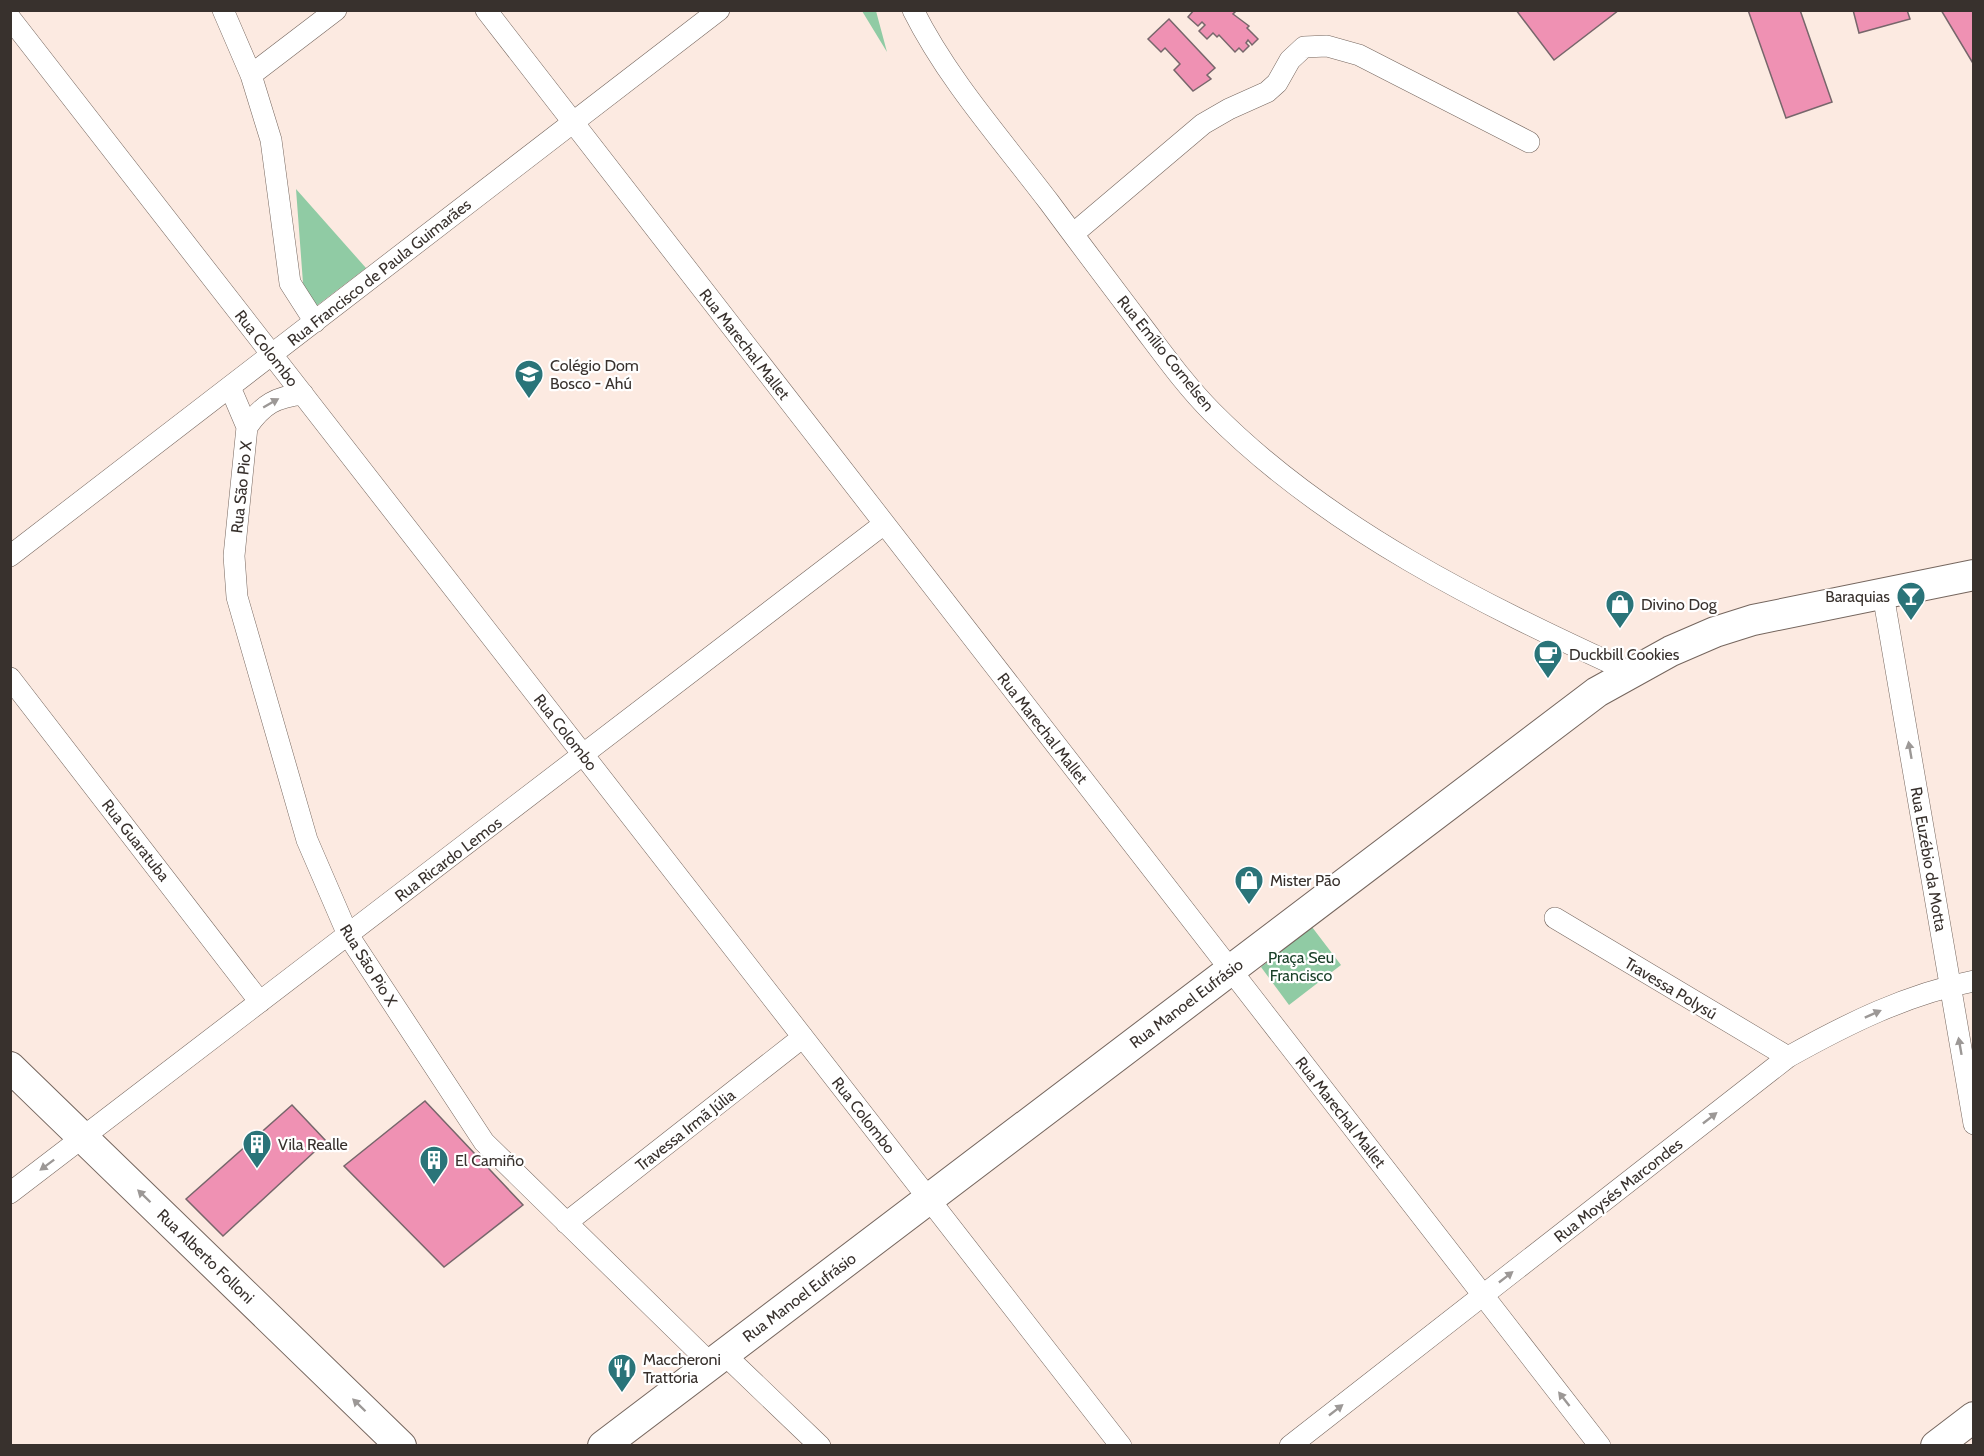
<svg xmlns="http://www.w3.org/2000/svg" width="1984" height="1456" font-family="Cabin,sans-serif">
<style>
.green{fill:#90cba4}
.building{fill:#ef91b3;stroke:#77666b;stroke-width:1.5}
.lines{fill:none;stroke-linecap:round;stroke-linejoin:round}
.street-casing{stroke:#75665e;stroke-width:22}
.secondary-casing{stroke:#75665e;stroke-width:32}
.street{stroke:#fff;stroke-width:21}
.secondary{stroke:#fff;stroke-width:30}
.oneway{fill:#9c9896}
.labels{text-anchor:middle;stroke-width:4.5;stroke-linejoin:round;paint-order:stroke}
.street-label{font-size:16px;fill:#38312d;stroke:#fff}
.poi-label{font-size:16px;fill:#38312d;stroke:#fff;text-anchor:start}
.park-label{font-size:16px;fill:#1a4029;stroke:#fff}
</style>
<rect width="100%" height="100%" fill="#fceae1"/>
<path class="green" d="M 862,11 L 876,11 L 887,52 Z
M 296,189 L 366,268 L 315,307 L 303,283 Z
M 1312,927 L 1341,965 L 1289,1005 L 1261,967 Z"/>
<path class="building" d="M 1194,10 L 1237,10 L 1233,14 L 1249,26 L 1247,28 L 1258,39 L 1252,45 L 1248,40 L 1246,43 L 1249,46 L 1243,52 L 1239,48 L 1235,52 L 1219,35 L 1217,37 L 1213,33 L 1207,39 L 1199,31 L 1205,25 L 1202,22 L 1198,26 L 1188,17 Z
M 1516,10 L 1619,10 L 1554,60 Z
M 1748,10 L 1800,10 L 1832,102 L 1786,118 Z
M 1853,10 L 1907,10 L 1910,19 L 1859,33 Z
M 1941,10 L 1974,10 L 1974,65 Z
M 1169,19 L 1215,68 L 1207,75 L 1211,79 L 1193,91 L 1174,70 L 1180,64 L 1165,48 L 1161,52 L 1148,39 Z
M 425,1101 L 523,1205 L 444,1267 L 344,1166 Z
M 292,1105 L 326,1141 L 223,1236 L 186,1199 Z"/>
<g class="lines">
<g class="street-casing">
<path id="street" d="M 223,10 L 251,75 L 271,140 L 290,283 L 315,322
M 486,10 L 1600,1446
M 913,10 C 948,80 1002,140 1049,202 C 1080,244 1111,285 1142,326 C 1164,355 1186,386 1212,412 C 1328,529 1482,604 1630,672
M 10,18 L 1121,1446
M 251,75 L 336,10
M 1073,234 L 1203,124 L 1229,109 L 1267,92 L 1277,83 L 1290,60 L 1304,47 L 1327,46 L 1359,55 L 1529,142
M 230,387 L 247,427 L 234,556 L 237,597 L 307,840 L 348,935 L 484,1142 L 711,1364
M 247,427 C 263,404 276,397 303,394
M 10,556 L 719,10
M 1883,594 L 1974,1124
M 10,678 L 260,1002
M 1555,918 L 1788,1057
M 10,1193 L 884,524
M 566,1223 L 803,1037
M 724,1354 L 820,1446
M 1290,1446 L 1788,1057 C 1847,1024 1907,994 1974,981"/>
</g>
<g class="secondary-casing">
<path id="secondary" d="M 10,1067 L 401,1446
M 603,1446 L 1597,692 L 1671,651 L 1715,632 L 1753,620 L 1974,575
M 1936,1446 L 1974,1417"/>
</g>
<use href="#street" class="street"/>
<use href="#secondary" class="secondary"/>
</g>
<defs><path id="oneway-solid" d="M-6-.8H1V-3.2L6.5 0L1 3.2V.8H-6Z" transform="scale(1.5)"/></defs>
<g class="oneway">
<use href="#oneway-solid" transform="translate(271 403) rotate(-30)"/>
<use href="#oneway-solid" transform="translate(1910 750) rotate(-100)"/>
<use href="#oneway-solid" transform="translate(1873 1014) rotate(-24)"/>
<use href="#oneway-solid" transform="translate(1960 1046) rotate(-100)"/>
<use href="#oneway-solid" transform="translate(1710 1118) rotate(-38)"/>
<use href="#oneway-solid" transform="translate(47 1165) rotate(143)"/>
<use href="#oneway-solid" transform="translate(144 1196) rotate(-136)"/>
<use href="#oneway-solid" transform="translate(1506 1277) rotate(-38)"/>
<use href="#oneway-solid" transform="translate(1564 1399) rotate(-128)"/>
<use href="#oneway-solid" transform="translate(359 1405) rotate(-136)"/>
<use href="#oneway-solid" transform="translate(1336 1410) rotate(-38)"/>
</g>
<defs>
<g id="school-pin" transform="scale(1.5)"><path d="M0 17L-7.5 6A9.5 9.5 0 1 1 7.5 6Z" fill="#2a7479" stroke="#fff"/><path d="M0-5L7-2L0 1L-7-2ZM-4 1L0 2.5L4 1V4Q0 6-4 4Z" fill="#fff"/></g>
<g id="bar-pin" transform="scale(1.5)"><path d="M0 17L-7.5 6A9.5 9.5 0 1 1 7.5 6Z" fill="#2a7479" stroke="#fff"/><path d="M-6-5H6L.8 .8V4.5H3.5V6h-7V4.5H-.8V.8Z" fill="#fff"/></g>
<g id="shop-pin" transform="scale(1.5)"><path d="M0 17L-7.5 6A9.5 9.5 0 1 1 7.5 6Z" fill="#2a7479" stroke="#fff"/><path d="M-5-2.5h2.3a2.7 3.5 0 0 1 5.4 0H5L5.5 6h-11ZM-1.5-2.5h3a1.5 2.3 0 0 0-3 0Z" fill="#fff"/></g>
<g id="cafe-pin" transform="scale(1.5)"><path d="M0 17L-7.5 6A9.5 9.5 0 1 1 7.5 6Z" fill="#2a7479" stroke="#fff"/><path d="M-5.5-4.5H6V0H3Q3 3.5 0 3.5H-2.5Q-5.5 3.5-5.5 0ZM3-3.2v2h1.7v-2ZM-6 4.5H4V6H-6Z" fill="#fff"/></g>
<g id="building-pin" transform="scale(1.5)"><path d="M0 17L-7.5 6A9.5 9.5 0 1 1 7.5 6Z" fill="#2a7479" stroke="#fff"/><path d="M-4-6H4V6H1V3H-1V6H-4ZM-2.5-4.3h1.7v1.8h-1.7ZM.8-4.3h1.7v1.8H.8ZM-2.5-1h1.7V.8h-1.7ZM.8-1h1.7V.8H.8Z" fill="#fff"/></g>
<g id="restaurant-pin" transform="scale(1.5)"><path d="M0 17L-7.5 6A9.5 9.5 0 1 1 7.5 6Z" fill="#2a7479" stroke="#fff"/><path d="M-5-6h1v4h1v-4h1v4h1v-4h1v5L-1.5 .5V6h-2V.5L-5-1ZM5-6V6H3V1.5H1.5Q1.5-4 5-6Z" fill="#fff"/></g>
</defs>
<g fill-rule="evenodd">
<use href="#school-pin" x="529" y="374"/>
<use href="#bar-pin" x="1911" y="596"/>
<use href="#shop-pin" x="1620" y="604"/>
<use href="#cafe-pin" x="1548" y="654"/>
<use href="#shop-pin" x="1249" y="880"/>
<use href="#building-pin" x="257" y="1144"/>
<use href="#building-pin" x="434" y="1160"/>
<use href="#restaurant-pin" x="622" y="1368"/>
</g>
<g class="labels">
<g class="street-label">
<text transform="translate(379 272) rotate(-38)" y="6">Rua Francisco de Paula Guimarães</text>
<text transform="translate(745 344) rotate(52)" y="6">Rua Marechal Mallet</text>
<text transform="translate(267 348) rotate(52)" y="6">Rua Colombo</text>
<text transform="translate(1166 353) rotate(51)" y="6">Rua Emílio Cornelsen</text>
<text transform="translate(241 487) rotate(-84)" y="6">Rua São Pio X</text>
<text transform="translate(1043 728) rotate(52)" y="6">Rua Marechal Mallet</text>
<text transform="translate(566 732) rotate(52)" y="6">Rua Colombo</text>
<text transform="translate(136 840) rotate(52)" y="6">Rua Guaratuba</text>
<text transform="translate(448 859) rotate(-37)" y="6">Rua Ricardo Lemos</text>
<text transform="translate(1929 859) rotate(80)" y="6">Rua Euzébio da Motta</text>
<text transform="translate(369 965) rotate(58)" y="6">Rua São Pio X</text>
<text transform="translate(1671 988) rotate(31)" y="6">Travessa Polysú</text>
<text transform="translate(1186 1003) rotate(-37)" y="6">Rua Manoel Eufrásio</text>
<text transform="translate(1341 1112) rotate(52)" y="6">Rua Marechal Mallet</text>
<text transform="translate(864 1115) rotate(52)" y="6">Rua Colombo</text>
<text transform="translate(685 1130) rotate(-38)" y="6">Travessa Irmã Júlia</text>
<text transform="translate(1618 1190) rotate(-38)" y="6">Rua Moysés Marcondes</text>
<text transform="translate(206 1256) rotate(44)" y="6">Rua Alberto Folloni</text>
<text transform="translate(799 1297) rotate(-37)" y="6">Rua Manoel Eufrásio</text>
</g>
<g class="poi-label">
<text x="550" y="371">Colégio Dom<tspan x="550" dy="18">Bosco - Ahú</tspan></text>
<text x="1890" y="602" text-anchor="end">Baraquias</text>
<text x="1641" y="610">Divino Dog</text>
<text x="1569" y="660">Duckbill Cookies</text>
<text x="1270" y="886">Mister Pão</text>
<text x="278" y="1150">Vila Realle</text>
<text x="455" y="1166">El Camiño</text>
<text x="643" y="1365">Maccheroni<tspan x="643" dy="18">Trattoria</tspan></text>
</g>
<g class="park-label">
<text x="1301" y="963">Praça Seu<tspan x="1301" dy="18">Francisco</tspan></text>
</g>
</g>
<rect width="1984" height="1456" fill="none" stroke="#38312d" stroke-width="24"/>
</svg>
